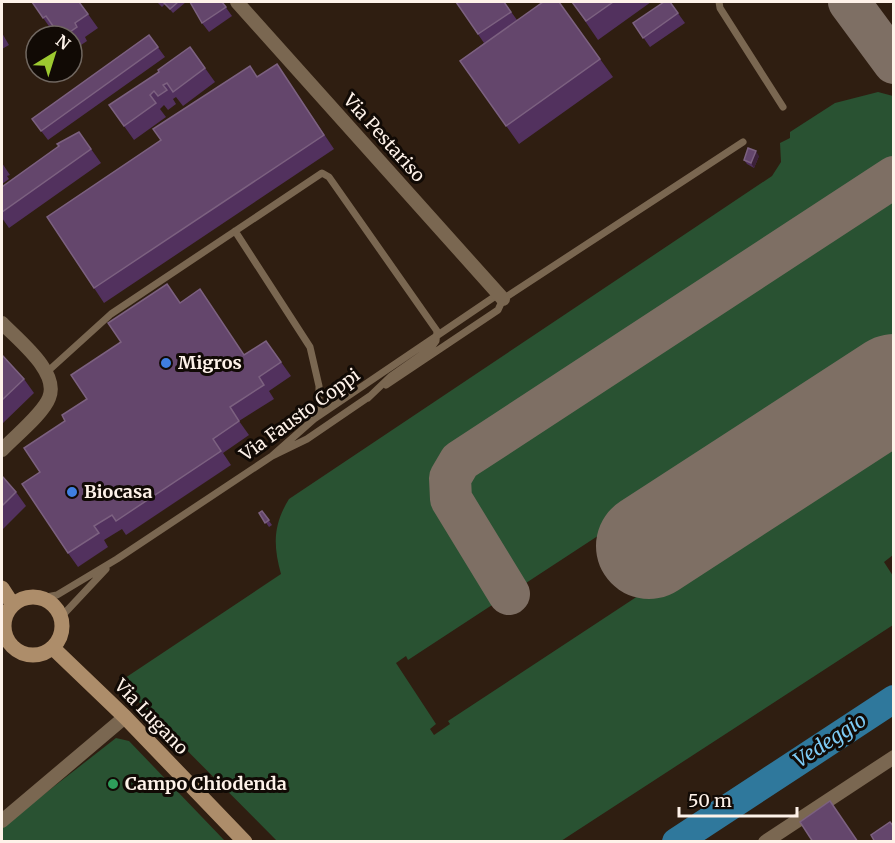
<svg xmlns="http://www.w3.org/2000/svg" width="895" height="843" font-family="Merriweather,serif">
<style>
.green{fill:#295232}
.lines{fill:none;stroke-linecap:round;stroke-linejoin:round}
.river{stroke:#2f789c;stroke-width:28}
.taxiway{stroke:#7e6f64;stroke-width:42}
.runway{stroke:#7e6f64;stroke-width:106}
.lane{stroke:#7a6751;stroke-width:7}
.street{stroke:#7a6751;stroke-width:14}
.secondary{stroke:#ad8d6a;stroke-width:15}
.wall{fill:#52315e}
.shaded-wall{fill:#3c2139}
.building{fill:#64466c;stroke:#7c6180;stroke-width:1.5}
.shop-dot{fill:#3f7fe0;stroke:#110a05;stroke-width:2}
.leisure-dot{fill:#2e9e5b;stroke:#110a05;stroke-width:2}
.labels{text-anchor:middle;stroke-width:6;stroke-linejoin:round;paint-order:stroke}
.street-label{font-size:18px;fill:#fef2e9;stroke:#110a05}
.poi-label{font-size:18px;font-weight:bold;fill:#fef2e9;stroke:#110a05;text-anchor:start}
.water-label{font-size:20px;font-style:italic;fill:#7dcaf4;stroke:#110a05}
</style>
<rect width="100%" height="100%" fill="#2f1e11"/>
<path class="green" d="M 878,92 L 893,96 L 893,343 L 408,660 L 406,656 L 396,663 L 436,724 L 430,729 L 434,735 L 450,724 L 448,721 L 893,428 L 893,555 L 884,562 L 893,576 L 893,625 L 561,841 L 277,841 L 119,682 L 281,574 C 273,545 273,525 289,499 L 772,176 L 781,162 L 780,143 L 790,138 L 790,132 L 835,103 Z
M 116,738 L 129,741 L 225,841 L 2,842 L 2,827 Z"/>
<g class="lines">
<path class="river" d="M 676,842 L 894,699"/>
<path class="taxiway" d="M 849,2 L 894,63
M 509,594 L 451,499 L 450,478 L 460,461 L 894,177"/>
<path class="runway" d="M 649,546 L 894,387"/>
<path class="lane" d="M 719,2 L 720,8 L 783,107
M 235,231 L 310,347 L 319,386 L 319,415
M 47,372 L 111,314 L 322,173 L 329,177 L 437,331 L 436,341 L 431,348 L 391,376 L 368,398
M 386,385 L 498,310 L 503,299 L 743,142
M 272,456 L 307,439 L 370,396
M 41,598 L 57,595 L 117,559 L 272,456 L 314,419 L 500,293
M 61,617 L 106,569"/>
<path class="street" d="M 237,2 L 503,299
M 2,323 C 18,340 60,372 49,398 C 43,414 14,437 2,450
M 2,821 L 125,717
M 765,842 L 894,757"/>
<path class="secondary" d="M 2,588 L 13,605
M4 626a29 29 0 1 1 58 0a29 29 0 1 1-58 0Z
M 53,648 L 125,717 L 245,842"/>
</g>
<path class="wall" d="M 32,2 L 88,14 L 98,28 L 85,37 L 87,41 L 72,51 L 72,36 L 60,36 L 56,30 L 53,32 Z
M 157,2 L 186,2 L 173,13 L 165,4 L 162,7 Z
M 222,2 L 232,16 L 209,32 L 202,23 Z
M 456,2 L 504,2 L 517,20 L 559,2 L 613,77 L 519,144 L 460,61 L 484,43 Z
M 572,2 L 651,2 L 598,40 Z
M 670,2 L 685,23 L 650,47 L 633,23 Z
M 2,33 L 9,45 L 2,49 Z
M 149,35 L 165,57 L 48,140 L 32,119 Z
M 190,47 L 215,82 L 183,106 L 176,97 L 173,99 L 176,104 L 168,110 L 164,105 L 160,109 L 166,117 L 134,140 L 109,105 L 159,72 Z
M 277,64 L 334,149 L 104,303 L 47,217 Z
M 79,132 L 101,163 L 9,228 L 2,218 L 2,187 Z
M 759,156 L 754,168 L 747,164 L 744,160 Z
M 2,163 L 10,175 L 7,176 L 9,179 L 2,184 Z
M 180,302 L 245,355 L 266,341 L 291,376 L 269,391 L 274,399 L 239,421 L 249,435 L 223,453 L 231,465 L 126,535 L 122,529 L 104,540 L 108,547 L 78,567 L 68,553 L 40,472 L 65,421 Z
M 2,355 L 24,379 L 34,393 L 2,424 Z
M 2,476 L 16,492 L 26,506 L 2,530 Z
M 262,511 L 272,525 L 269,527 L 259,513 Z"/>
<path class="shaded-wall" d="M 756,151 L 759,156 L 754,168 L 751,163 Z"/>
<path class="building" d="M 32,2 L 79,2 L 88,14 L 75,23 L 77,27 L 64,36 L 60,36 L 46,16 L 43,18 Z
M 163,2 L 178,2 L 170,9 Z
M 190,2 L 222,2 L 226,7 L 202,23 Z
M 456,2 L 504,2 L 511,12 L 478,34 Z
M 543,2 L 559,2 L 600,59 L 506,126 L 460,61 Z
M 572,2 L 613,2 L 586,21 Z
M 664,2 L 670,2 L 678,13 L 643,38 L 633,23 Z
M 149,35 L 158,47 L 41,131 L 32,119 Z
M 190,47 L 205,68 L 173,92 L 167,83 L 163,85 L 167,90 L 158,96 L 154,91 L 150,95 L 156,103 L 124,126 L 109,105 L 159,72 L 158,70 Z
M 277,64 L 324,135 L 94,288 L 47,217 L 161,140 L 153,129 L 250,66 L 257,77 Z
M 79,132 L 91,149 L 2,212 L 2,187 L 59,146 L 57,144 Z
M 748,148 L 756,151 L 751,163 L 744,160 Z
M 167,284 L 180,303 L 200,289 L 244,355 L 266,341 L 281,362 L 259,377 L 264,385 L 230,407 L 239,421 L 213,439 L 221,451 L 116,521 L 112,515 L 94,526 L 99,533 L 68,553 L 22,484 L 40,472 L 24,448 L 65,421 L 62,415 L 87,399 L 71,375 L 121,342 L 108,323 Z
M 2,355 L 24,379 L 2,400 Z
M 2,476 L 16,492 L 2,506 Z
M 262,511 L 269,520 L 265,523 L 259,513 Z
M 830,801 L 858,842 L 813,842 L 800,822 Z
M 890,822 L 894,827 L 894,842 L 875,842 L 871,835 Z"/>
<g class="shop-dot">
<circle cx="166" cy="363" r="6"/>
<circle cx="72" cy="492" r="6"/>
</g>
<circle class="leisure-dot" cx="113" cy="784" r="6"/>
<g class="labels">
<g class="street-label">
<text transform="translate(384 138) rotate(48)" y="6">Via Pestariso</text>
<text transform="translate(300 415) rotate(-36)" y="6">Via Fausto Coppi</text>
<text transform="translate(151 717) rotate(46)" y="6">Via Lugano</text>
</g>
<g class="poi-label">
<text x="178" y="369">Migros</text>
<text x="84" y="498">Biocasa</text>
<text x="125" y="790">Campo Chiodenda</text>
</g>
<g class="water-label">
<text transform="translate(830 740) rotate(-33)" y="7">Vedeggio</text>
</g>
</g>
<rect width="895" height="843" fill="none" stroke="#fef2e9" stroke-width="6"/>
<g transform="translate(54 54) rotate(38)"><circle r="28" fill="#110a05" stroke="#706760" stroke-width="1.5"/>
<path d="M0-4.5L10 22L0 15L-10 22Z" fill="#9dca30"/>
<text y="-9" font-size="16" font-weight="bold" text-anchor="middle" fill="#fef2e9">N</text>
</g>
<path d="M679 807v9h118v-9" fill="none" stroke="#fef2e9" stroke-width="3"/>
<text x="688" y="807" font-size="18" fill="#fef2e9" stroke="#110a05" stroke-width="4.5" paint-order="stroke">50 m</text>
</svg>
